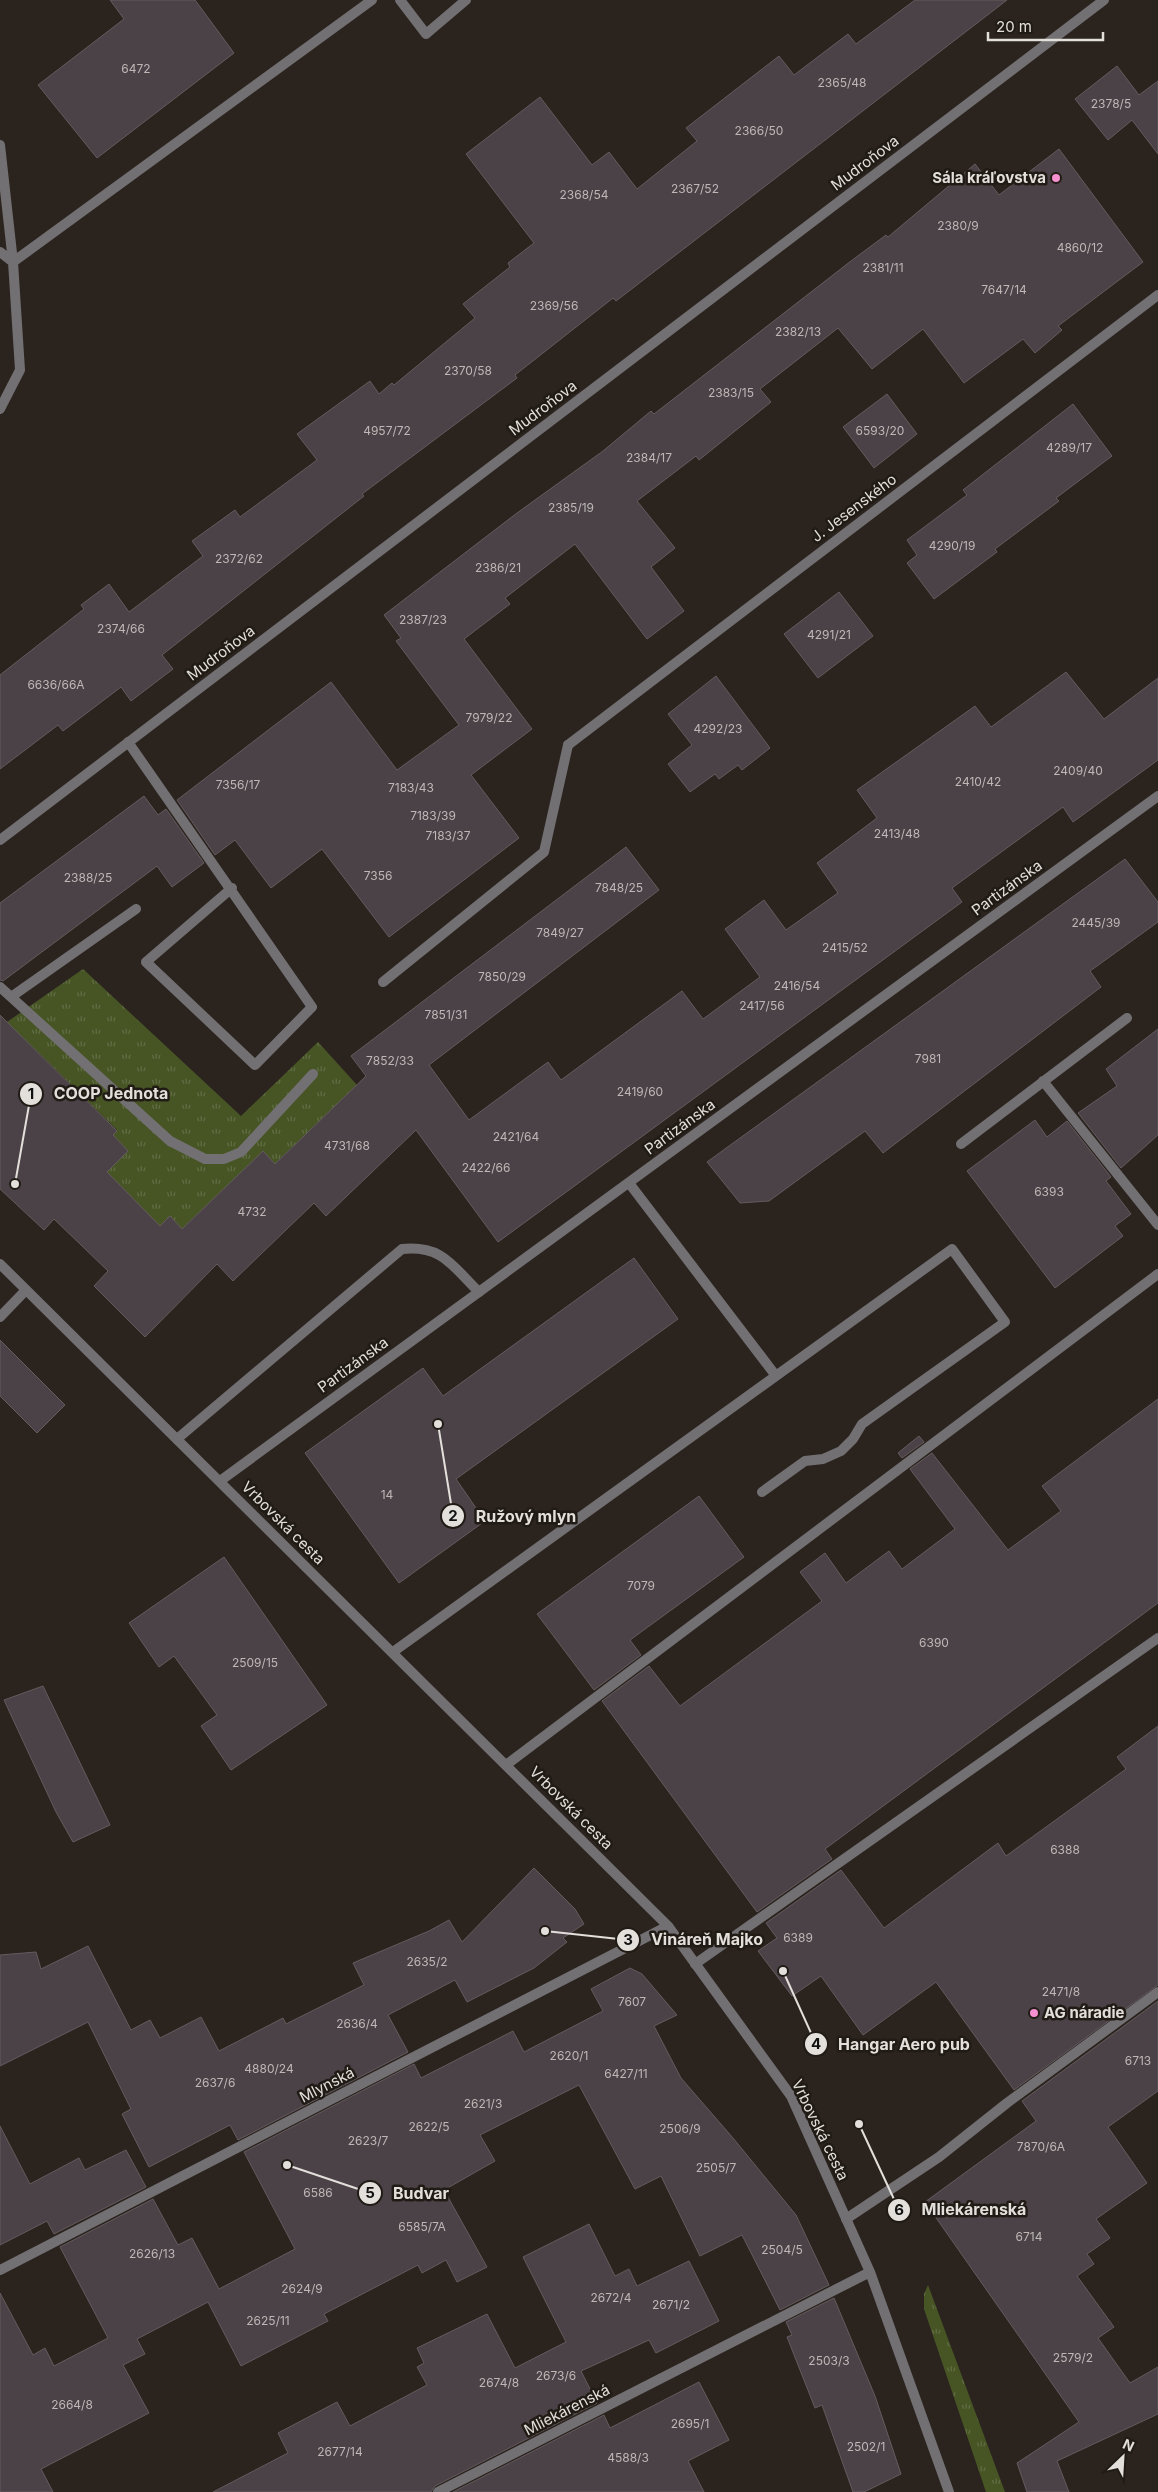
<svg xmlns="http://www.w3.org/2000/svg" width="1158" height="2492" font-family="Inter,sans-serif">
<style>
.grass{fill:url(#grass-tufts)}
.building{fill:#4b4247;stroke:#645b5f}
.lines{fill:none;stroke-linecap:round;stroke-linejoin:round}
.service{stroke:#737074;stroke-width:10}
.minor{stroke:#737074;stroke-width:10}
.poi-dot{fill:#f690d0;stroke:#211b15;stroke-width:2}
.labels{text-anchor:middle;stroke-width:5;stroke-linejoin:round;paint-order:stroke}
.number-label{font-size:12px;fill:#bdb8b6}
.street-label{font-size:15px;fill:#e3dfdb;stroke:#211b15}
.poi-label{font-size:15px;font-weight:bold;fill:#e3dfdb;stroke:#211b15;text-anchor:end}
.leader{fill:none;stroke:#e3dfdb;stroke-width:2}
.callout-dot{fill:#e3dfdb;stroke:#211b15;stroke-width:2}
.mark-label{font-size:15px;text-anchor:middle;font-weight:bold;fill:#111}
.callout-label{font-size:16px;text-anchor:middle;font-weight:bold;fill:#e3dfdb;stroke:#211b15;stroke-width:5;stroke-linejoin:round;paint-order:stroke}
</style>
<defs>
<pattern id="grass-tufts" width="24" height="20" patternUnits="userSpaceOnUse" patternTransform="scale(1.25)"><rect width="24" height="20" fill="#475525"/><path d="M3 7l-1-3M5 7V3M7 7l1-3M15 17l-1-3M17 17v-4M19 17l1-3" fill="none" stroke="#616d44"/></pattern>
</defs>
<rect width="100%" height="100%" fill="#2b241e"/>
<path class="grass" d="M 83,969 L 241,1116 L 318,1042 L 357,1085 L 275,1164 L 263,1152 L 182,1229 L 170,1216 L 155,1231 L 107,1172 L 128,1151 L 113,1135 L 117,1130 L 7,1022 Z
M 928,2285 L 1005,2492 L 986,2492 L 924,2309 L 924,2294 Z"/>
<path class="building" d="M 110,0 L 195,0 L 234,53 L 97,158 L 38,85 L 124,19 Z
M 915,0 L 1007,0 L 616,301 L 613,298 L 515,375 L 517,378 L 362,494 L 364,496 L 162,655 L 173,669 L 131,701 L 121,687 L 63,731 L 58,725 L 0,769 L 0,675 L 84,609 L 81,605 L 109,584 L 129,612 L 203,556 L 192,541 L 235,510 L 240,517 L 317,460 L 297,434 L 370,381 L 379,394 L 392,383 L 394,385 L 475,318 L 463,304 L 510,267 L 508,263 L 534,243 L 466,154 L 540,97 L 592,165 L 609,152 L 637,189 L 697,141 L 686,128 L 779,56 L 794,75 L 848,34 L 856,44 Z
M 1117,66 L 1139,95 L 1158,81 L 1158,154 L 1132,120 L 1108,140 L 1075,99 Z
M 1059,149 L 1143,262 L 1058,326 L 1062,330 L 1035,353 L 1023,339 L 964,383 L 923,329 L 872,369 L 838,328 L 760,389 L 771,402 L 699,460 L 696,456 L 637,501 L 675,548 L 651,567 L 684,611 L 647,639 L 575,544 L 505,598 L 510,604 L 464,639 L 532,729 L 471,775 L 519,838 L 389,937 L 322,849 L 271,888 L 235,840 L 215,855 L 177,800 L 331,682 L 397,770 L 459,725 L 396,641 L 401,638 L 384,615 L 517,513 L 603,451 L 651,411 L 654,414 L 851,261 L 886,235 L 888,237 L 975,164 L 999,195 Z
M 887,394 L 917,434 L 874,468 L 843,427 Z
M 1073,404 L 1112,456 L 1056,498 L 1059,501 L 995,549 L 997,552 L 934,599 L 907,563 L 917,555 L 907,540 L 967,495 L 963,490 Z
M 839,592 L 873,636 L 818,678 L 784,634 Z
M 1066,672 L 1104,719 L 1158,678 L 1158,760 L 1073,822 L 1063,807 L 952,888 L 962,902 L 498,1242 L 416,1130 L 326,1216 L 314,1203 L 233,1281 L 217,1264 L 145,1337 L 94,1286 L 108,1271 L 54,1219 L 44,1230 L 0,1189 L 0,1015 L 117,1131 L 113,1135 L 128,1151 L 107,1172 L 160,1226 L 170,1216 L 182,1229 L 263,1151 L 275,1164 L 366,1076 L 351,1056 L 626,847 L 659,890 L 429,1065 L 469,1120 L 548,1062 L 561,1080 L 682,991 L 703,1019 L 760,977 L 725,929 L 764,900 L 786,930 L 838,893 L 817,863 L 877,818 L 857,790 L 975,706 L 991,727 Z
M 716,676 L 770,748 L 742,770 L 738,765 L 719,779 L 715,774 L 690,792 L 668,764 L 692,745 L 668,714 Z
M 144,796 L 158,815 L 166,809 L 204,863 L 172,887 L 157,866 L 3,981 L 0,980 L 0,903 Z
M 1125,859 L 1158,902 L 1158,922 L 1090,971 L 1101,987 L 883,1153 L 865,1131 L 769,1201 L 740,1203 L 707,1162 Z
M 1158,1029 L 1158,1135 L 1121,1168 L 1078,1113 L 1117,1086 L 1106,1069 Z
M 1035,1120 L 1047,1137 L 1067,1121 L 1111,1177 L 1106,1181 L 1131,1214 L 1115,1226 L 1123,1236 L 1055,1288 L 967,1171 Z
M 634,1258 L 678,1319 L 456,1479 L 485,1521 L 399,1583 L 305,1453 L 423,1368 L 443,1396 Z
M 0,1340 L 65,1405 L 37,1433 L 0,1396 Z
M 1158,1399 L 1158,1603 L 825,1849 L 832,1859 L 757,1912 L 602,1701 L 649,1666 L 680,1706 L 822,1601 L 800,1572 L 825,1553 L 846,1583 L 889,1551 L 902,1569 L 955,1529 L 910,1469 L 932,1453 L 1008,1550 L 1061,1511 L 1042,1486 Z
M 919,1436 L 924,1442 L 902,1458 L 898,1453 Z
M 699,1496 L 744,1557 L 630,1640 L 641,1655 L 594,1690 L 537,1614 Z
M 224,1557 L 327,1705 L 231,1770 L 201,1726 L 217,1715 L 174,1656 L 159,1667 L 129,1623 Z
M 43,1686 L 110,1825 L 73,1842 L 56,1812 L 4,1700 Z
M 1158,1726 L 1158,1985 L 1014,2090 L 936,1982 L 863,2035 L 821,1976 L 792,1996 L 758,1951 L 777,1938 L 766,1923 L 841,1870 L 884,1928 L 998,1843 L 1006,1856 L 1126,1769 L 1117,1757 Z
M 534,1868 L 575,1909 L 584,1924 L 563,1938 L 567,1942 L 534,1968 L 467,2002 L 455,1980 L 388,2015 L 408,2052 L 238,2140 L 230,2125 L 149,2167 L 122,2114 L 131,2109 L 88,2022 L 0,2066 L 0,1955 L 36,1952 L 41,1969 L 88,1946 L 131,2030 L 150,2020 L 160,2038 L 201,2017 L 219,2051 L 283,2018 L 286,2024 L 364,1985 L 353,1963 L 429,1931 L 449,1920 L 462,1942 Z
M 630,1968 L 642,1974 L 677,2015 L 654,2026 L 681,2078 L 733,2138 L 796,2215 L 829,2285 L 780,2310 L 742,2235 L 700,2256 L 661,2176 L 635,2189 L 579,2085 L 480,2135 L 495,2161 L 444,2190 L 487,2267 L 457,2282 L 446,2260 L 422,2273 L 418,2265 L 324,2314 L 328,2321 L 241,2366 L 208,2302 L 137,2339 L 145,2354 L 123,2365 L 149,2413 L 41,2469 L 53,2492 L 0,2492 L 0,2293 L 33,2355 L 45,2348 L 54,2366 L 108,2338 L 60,2247 L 153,2199 L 178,2245 L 192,2238 L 219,2289 L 295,2249 L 244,2152 L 414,2064 L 421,2078 L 513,2031 L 524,2052 L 603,2011 L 591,1989 Z
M 1158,2001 L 1158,2091 L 1108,2127 L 1147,2183 L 1096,2219 L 1110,2238 L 1087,2254 L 1094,2264 L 1077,2276 L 1114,2327 L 1098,2338 L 1130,2383 L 1158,2367 L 1158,2414 L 1057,2461 L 1069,2492 L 1027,2492 L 1017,2463 L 1079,2422 L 925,2202 L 1036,2121 L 1022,2101 Z
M 0,2126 L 30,2184 L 79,2158 L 85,2170 L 126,2150 L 146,2187 L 54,2234 L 47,2221 L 0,2245 Z
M 589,2224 L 615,2276 L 629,2269 L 637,2286 L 689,2261 L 719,2321 L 656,2353 L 649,2340 L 581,2371 L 597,2403 L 435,2486 L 431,2492 L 213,2492 L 288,2453 L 278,2433 L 337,2402 L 350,2426 L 427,2385 L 417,2367 L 424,2363 L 417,2348 L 487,2314 L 515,2368 L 566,2342 L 523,2257 Z
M 834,2298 L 875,2396 L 901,2474 L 864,2492 L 853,2492 L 822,2405 L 815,2408 L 787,2337 L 792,2335 L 786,2322 Z
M 699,2382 L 729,2440 L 688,2461 L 704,2492 L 453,2492 L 604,2415 L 610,2428 Z"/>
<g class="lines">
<path class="service" d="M 400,0 L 426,34 L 466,0
M 0,145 L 13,262 L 372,0
M 0,252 L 13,262 L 20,370 L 0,409
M 128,742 L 312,1007 L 255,1065 L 146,962 L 232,888
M 383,982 L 544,852 L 568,745
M 0,987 L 170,1141 L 205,1159 L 224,1159 L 241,1152 L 313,1074
M 11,997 L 136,909
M 1043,1081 L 1158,1225
M 961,1144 L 1127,1018
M 629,1183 L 776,1376
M 0,1317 L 26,1290
M 177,1439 L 402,1249 C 443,1245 452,1266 479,1292
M 393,1652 L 952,1249 L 1005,1322 L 862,1424 L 853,1439 L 841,1451 L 823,1459 L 805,1461 L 762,1492
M 506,1765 L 1158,1274
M 695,1964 L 1158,1638
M 846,2219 L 939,2157 L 1007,2103 L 1158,1992"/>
<path class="minor" d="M 568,745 L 1158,295
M 0,840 L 1104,0
M 0,1264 L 668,1926 L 791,2096 L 870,2272 L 949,2492
M 220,1481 L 1158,796
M 0,2270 L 668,1926
M 438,2492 L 870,2272"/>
</g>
<g class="poi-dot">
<circle cx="1056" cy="178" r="5"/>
<circle cx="1034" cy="2013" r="5"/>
</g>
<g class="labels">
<g class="number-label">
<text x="136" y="73">6472</text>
<text x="842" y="87">2365/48</text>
<text x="1111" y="108">2378/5</text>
<text x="759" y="135">2366/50</text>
<text x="695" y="193">2367/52</text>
<text x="584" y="199">2368/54</text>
<text x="958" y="230">2380/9</text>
<text x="1080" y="252">4860/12</text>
<text x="883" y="272">2381/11</text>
<text x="1004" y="294">7647/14</text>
<text x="554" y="310">2369/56</text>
<text x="798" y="336">2382/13</text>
<text x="468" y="375">2370/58</text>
<text x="731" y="397">2383/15</text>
<text x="387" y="435">4957/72</text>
<text x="880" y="435">6593/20</text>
<text x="1069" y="452">4289/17</text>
<text x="649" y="462">2384/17</text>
<text x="571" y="512">2385/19</text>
<text x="952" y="550">4290/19</text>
<text x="239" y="563">2372/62</text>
<text x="498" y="572">2386/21</text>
<text x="423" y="624">2387/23</text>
<text x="121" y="633">2374/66</text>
<text x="829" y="639">4291/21</text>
<text x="56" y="689">6636/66A</text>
<text x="489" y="722">7979/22</text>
<text x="718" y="733">4292/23</text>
<text x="1078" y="775">2409/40</text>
<text x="978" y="786">2410/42</text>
<text x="238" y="789">7356/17</text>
<text x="411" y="792">7183/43</text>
<text x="433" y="820">7183/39</text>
<text x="897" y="838">2413/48</text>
<text x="448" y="840">7183/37</text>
<text x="378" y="880">7356</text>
<text x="88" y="882">2388/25</text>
<text x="619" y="892">7848/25</text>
<text x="1096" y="927">2445/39</text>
<text x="560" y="937">7849/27</text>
<text x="845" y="952">2415/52</text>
<text x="502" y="981">7850/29</text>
<text x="797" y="990">2416/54</text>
<text x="762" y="1010">2417/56</text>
<text x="446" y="1019">7851/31</text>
<text x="928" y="1063">7981</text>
<text x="390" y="1065">7852/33</text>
<text x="640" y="1096">2419/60</text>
<text x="516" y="1141">2421/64</text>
<text x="347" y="1150">4731/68</text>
<text x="486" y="1172">2422/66</text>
<text x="1049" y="1196">6393</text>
<text x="252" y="1216">4732</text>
<text x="387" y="1499">14</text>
<text x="641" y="1590">7079</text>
<text x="934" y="1647">6390</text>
<text x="255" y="1667">2509/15</text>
<text x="1065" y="1854">6388</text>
<text x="798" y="1942">6389</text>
<text x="427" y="1966">2635/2</text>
<text x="1061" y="1996">2471/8</text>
<text x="632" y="2006">7607</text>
<text x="357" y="2028">2636/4</text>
<text x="569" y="2060">2620/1</text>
<text x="1138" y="2065">6713</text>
<text x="269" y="2073">4880/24</text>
<text x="626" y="2078">6427/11</text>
<text x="215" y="2087">2637/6</text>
<text x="483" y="2108">2621/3</text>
<text x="429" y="2131">2622/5</text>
<text x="680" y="2133">2506/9</text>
<text x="368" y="2145">2623/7</text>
<text x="1041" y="2151">7870/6A</text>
<text x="716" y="2172">2505/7</text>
<text x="318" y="2197">6586</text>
<text x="422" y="2231">6585/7A</text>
<text x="1029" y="2241">6714</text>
<text x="782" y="2254">2504/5</text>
<text x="152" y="2258">2626/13</text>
<text x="302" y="2293">2624/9</text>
<text x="611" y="2302">2672/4</text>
<text x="671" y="2309">2671/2</text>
<text x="268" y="2325">2625/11</text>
<text x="1073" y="2362">2579/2</text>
<text x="829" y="2365">2503/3</text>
<text x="556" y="2380">2673/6</text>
<text x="499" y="2387">2674/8</text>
<text x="72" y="2409">2664/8</text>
<text x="690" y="2428">2695/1</text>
<text x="866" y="2451">2502/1</text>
<text x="340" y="2456">2677/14</text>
<text x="628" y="2462">4588/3</text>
</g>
<g class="street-label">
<text transform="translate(865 163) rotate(-37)" y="5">Mudroňova</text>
<text transform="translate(543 408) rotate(-37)" y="5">Mudroňova</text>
<text transform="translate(854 508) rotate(-37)" y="5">J. Jesenského</text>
<text transform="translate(221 653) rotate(-37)" y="5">Mudroňova</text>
<text transform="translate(1007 888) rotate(-36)" y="5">Partizánska</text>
<text transform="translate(680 1127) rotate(-36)" y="5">Partizánska</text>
<text transform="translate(353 1365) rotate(-36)" y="5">Partizánska</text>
<text transform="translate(283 1523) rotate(45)" y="5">Vrbovská cesta</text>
<text transform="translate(571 1808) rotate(45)" y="5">Vrbovská cesta</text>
<text transform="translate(327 2085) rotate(-27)" y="5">Mlynská</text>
<text transform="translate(820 2130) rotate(64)" y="5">Vrbovská cesta</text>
<text transform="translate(567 2410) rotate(-27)" y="5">Mliekárenská</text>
</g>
<g class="poi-label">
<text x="1046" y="183">Sála kráľovstva</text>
<text x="1044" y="2018" text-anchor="start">AG náradie</text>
</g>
</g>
<path class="leader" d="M15 1184L31 1094M438 1424L453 1516M545 1931L628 1940M783 1971L816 2044M287 2165L370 2193M859 2124L899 2210"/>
<g class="callout-dot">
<circle cx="15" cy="1184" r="5"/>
<circle cx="438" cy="1424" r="5"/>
<circle cx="545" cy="1931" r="5"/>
<circle cx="783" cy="1971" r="5"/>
<circle cx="287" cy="2165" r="5"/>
<circle cx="859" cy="2124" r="5"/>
<circle cx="31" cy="1094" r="12"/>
<circle cx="453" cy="1516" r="12"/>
<circle cx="628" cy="1940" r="12"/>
<circle cx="816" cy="2044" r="12"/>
<circle cx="370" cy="2193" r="12"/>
<circle cx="899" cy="2210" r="12"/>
</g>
<g class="mark-label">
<text x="31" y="1099">1</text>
<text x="453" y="1521">2</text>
<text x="628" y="1945">3</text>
<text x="816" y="2049">4</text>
<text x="370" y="2198">5</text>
<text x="899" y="2215">6</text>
</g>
<g class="callout-label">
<text x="111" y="1099">COOP Jednota</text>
<text x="526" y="1522">Ružový mlyn</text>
<text x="707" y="1945">Vináreň Majko</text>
<text x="904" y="2050">Hangar Aero pub</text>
<text x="421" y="2199">Budvar</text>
<text x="974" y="2215">Mliekárenská</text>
</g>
<g transform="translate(1123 2457) rotate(25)" stroke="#211b15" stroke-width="4" paint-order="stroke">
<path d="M0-4L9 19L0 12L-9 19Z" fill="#e3dfdb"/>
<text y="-8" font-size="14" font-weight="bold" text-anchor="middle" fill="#e3dfdb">N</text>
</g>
<path d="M988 32v8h115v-8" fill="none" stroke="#e3dfdb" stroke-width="2.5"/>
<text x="996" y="32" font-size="15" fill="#e3dfdb" stroke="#211b15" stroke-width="4" paint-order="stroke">20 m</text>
</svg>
